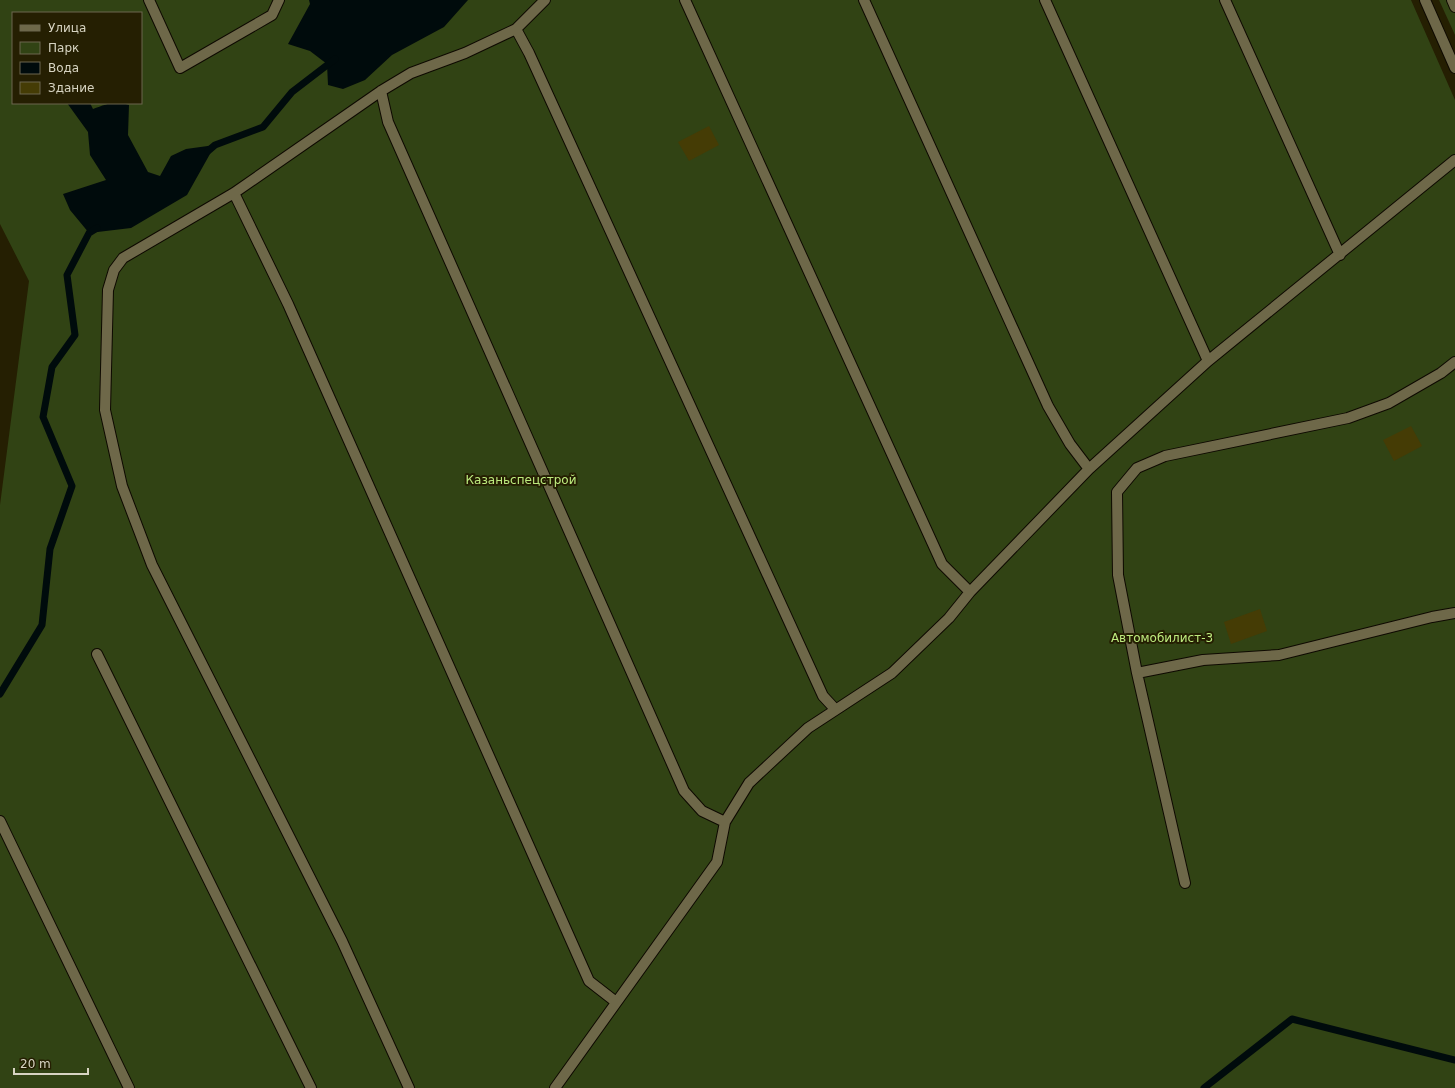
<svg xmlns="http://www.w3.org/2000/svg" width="1455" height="1088" font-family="'DejaVu Sans',sans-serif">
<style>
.green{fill:#314314;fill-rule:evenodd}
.water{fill:#000b0c}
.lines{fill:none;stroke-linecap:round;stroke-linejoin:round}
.stream{stroke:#000b0c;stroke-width:7}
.building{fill:#453c05}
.lane-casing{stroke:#0e0900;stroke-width:12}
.street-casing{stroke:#0e0900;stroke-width:12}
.lane{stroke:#6e6849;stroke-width:10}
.street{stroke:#6e6849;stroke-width:10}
.labels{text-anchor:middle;stroke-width:4;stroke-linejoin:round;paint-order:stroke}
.park-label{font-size:12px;fill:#bdeb7e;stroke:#251f02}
</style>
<rect width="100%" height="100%" fill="#251f02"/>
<path class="green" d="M 0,0 L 1411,0 L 1455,100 L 1455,1088 L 0,1088 L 0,505 L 29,281 L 0,224 ZM 13,13 L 141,13 L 141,103 L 13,103 Z
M 1439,0 L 1455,0 L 1455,35 Z"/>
<path class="water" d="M 309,0 L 468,0 L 444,27 L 392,55 L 365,80 L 343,89 L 328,85 L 327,64 L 310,51 L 288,44 L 310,4 Z
M 67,103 L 90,103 L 93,109 C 106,104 116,100 129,105 L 128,135 L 148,172 L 160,176 L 171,156 L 186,149 L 215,145 L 187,195 L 131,228 L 89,233 L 70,210 L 63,194 L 106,180 L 90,155 L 88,132 Z"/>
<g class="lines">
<path class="stream" d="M 208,151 L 215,145 L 263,127 L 292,92 L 335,59
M 0,694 L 42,625 L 50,549 L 72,486 L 43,417 L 52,367 L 75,335 L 67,275 L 89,233 L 97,228
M 1204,1088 L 1292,1019 L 1455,1060"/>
</g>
<path class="building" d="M 709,126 L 719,145 L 689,161 L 678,142 Z
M 1411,426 L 1422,446 L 1394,461 L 1383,440 Z
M 1260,609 L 1267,631 L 1231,644 L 1224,622 Z"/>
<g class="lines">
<g class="lane-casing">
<path id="lane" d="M 149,0 L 180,68 L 272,15 L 279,0
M 685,0 L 942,564 L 970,592
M 864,0 L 1048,406 L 1070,444 L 1089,469
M 1045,0 L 1208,361
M 1225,0 L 1340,255
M 1452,0 L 1455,7
M 516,29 L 529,53 L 823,696 L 835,709
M 381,91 L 388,122 L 684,791 L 702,811 L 725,822
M 234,193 L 288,304 L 589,981 L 616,1002
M 97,654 L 311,1088
M 1137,673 L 1203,660 L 1279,655 L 1432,617 L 1455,613
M 0,821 L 129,1088
M 1185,883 L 1137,673 L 1118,575 L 1117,492 L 1137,468 L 1165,456 L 1348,418 L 1389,403 L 1441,373 L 1455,362
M 409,1088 L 342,941 L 152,565 L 122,486 L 105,410 L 108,290 L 114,270 L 123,258 L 234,193 L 381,91 L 411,73 L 465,53 L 516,29 L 545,0
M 555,1088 L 717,862 L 725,822 L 749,783 L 808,728 L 892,673 L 949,618 L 970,592 L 1089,469 L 1208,361 L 1455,160"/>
</g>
<g class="street-casing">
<path id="street" d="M 1425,0 L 1455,68"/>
</g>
<use href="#lane" class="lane"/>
<use href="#street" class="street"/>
</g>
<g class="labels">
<g class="park-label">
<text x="521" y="484">Казаньспецстрой</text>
<text x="1162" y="642">Автомобилист-3</text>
</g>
</g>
<rect x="12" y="12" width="130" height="92" fill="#251f02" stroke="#6c674f"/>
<rect x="20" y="25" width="20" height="6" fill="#6e6849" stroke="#6c674f"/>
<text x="48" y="32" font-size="12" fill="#d7d4c2">Улица</text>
<rect x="20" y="42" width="20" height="12" fill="#314314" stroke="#6c674f"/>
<text x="48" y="52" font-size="12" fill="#d7d4c2">Парк</text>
<rect x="20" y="62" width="20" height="12" fill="#000b0c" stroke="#6c674f"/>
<text x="48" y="72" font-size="12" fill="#d7d4c2">Вода</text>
<rect x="20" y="82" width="20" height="12" fill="#453c05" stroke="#6c674f"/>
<text x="48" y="92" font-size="12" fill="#d7d4c2">Здание</text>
<path d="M14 1068v6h74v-6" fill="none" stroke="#d7d4c2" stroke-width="2"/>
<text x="20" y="1068" font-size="12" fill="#d7d4c2" stroke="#251f02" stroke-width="3" paint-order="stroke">20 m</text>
</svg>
